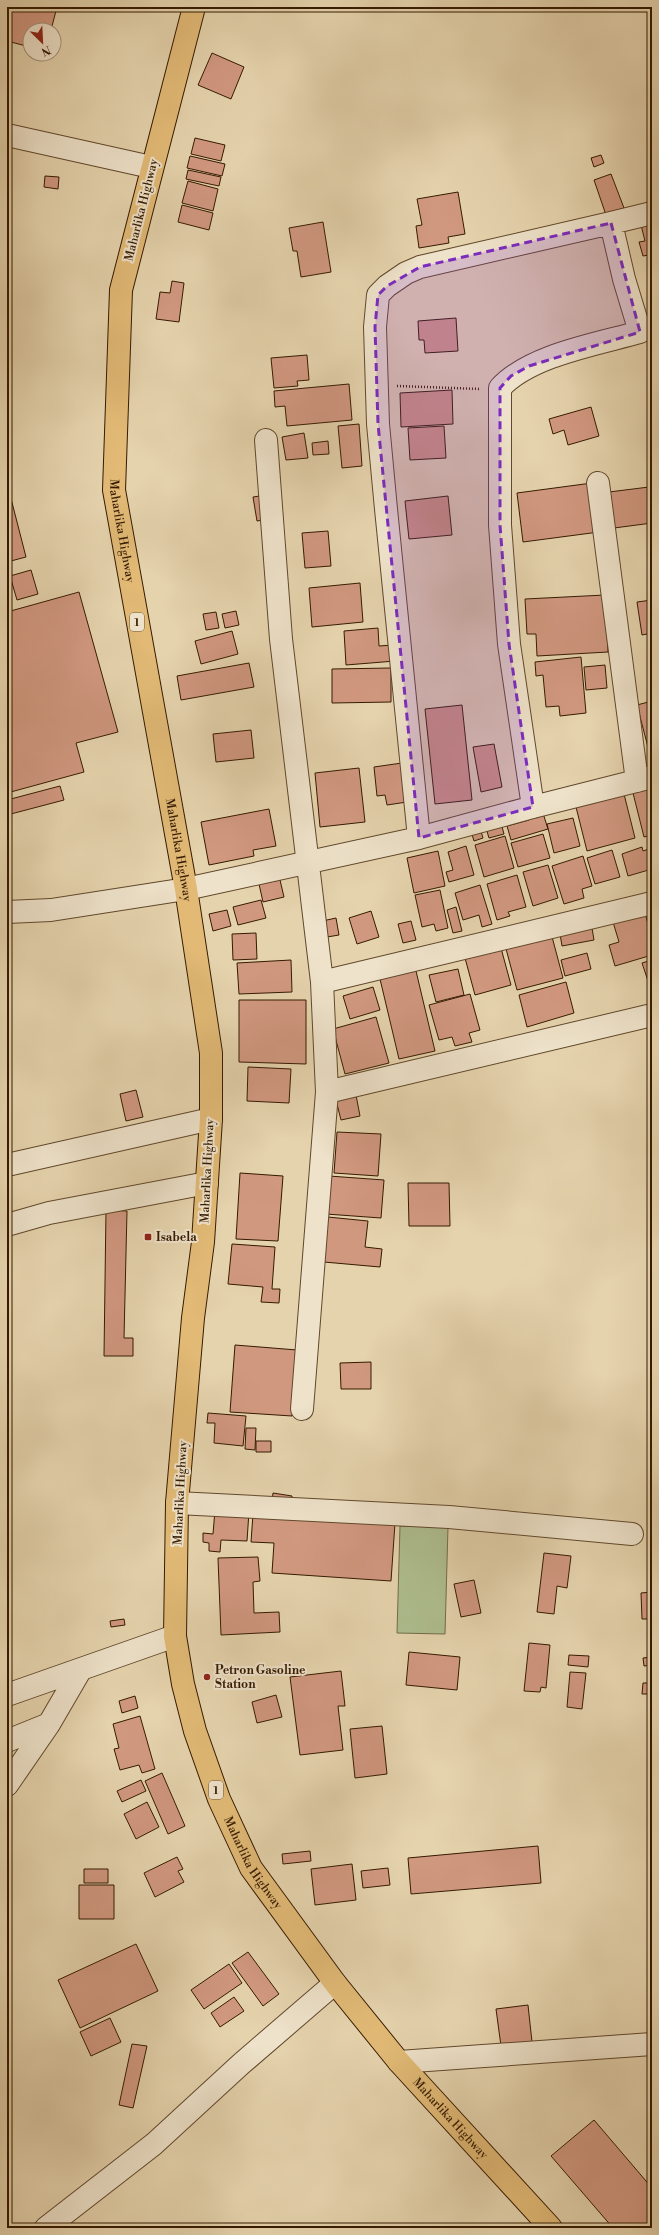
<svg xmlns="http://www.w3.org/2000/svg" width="659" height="2235" font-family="'Libre Bodoni',serif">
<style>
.green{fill:#aebe8f;stroke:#726c48}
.building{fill:#d19880;stroke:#351a00}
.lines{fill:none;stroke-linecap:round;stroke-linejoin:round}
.minor-casing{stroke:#61482b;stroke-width:24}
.highway-casing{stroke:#351a00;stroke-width:24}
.path{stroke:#351a00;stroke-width:2.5;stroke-dasharray:1 2;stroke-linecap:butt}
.minor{stroke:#eee2ca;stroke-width:22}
.highway{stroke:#e2ba76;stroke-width:22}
.marked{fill:#7b2cbf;fill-opacity:0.2;stroke:#7b2cbf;stroke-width:3;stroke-dasharray:8 5;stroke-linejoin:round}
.poi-dot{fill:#8f2418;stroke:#eee2ca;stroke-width:1.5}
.labels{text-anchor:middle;stroke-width:4;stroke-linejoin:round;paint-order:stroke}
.shield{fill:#eee2ca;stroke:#6c563d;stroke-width:1}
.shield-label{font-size:11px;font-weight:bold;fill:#351a00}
.street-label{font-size:12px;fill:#351a00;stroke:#eee2ca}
.poi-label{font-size:12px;font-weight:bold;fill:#351a00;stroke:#eee2ca;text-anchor:start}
</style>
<rect width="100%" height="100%" fill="#e5d3ad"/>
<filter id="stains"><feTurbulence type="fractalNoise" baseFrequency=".005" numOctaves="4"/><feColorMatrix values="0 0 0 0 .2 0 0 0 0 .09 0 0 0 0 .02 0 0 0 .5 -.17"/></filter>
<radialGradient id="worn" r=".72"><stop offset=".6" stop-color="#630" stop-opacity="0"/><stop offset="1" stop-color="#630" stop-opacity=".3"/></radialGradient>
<path class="green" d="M 400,1526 L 448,1527 L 445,1634 L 397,1633 Z"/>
<path class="building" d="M 12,7 L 57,7 L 51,30 L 30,30 L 30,47 L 7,41 L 7,26 Z
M 652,19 L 652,40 L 648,20 Z
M 212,53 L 244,67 L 231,99 L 198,85 Z
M 195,138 L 225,145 L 221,161 L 191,154 Z
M 601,155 L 604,163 L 594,167 L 591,158 Z
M 190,156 L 225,164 L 222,176 L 187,168 Z
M 188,170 L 221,177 L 219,186 L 186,179 Z
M 611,174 L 624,208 L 606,215 L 594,180 Z
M 45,176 L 59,177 L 58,189 L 44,187 Z
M 188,181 L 218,189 L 213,211 L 182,203 Z
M 458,192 L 465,234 L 448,237 L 449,243 L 419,248 L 416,226 L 422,225 L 417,199 Z
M 182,205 L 213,213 L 209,230 L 178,222 Z
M 652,218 L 652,265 L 649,255 L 643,256 L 639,242 L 645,241 L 640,221 Z
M 323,222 L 331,272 L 301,277 L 297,251 L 293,251 L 289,228 Z
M 172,281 L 184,283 L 179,322 L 156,319 L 160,292 L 170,293 Z
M 456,318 L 458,351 L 425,353 L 424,340 L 419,340 L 418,321 Z
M 307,355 L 309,380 L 297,381 L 298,386 L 274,388 L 271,358 Z
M 349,384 L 352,420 L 287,426 L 285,406 L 275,407 L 274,391 Z
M 452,390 L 453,424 L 401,427 L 400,393 Z
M 591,407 L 599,436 L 568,445 L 564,430 L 553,434 L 549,419 Z
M 359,424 L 362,466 L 342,468 L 338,426 Z
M 444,426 L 446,458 L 410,460 L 408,428 Z
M 304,433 L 308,458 L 286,460 L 282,437 Z
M 328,441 L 329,454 L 313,455 L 312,443 Z
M 7,483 L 26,557 L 7,562 Z
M 592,483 L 599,532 L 523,542 L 517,493 Z
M 649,487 L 652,523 L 614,528 L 609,492 Z
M 267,495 L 270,519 L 257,521 L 253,497 Z
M 448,496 L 452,535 L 409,539 L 405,501 Z
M 328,531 L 331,566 L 305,568 L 302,533 Z
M 31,570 L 38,594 L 17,600 L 10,576 Z
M 360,583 L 363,622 L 312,627 L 309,588 Z
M 79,592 L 118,732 L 76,743 L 84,772 L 7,793 L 7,612 Z
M 605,595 L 608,652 L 537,656 L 536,634 L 527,634 L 525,599 Z
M 652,600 L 652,633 L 642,635 L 637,602 Z
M 236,611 L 239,625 L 225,628 L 222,614 Z
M 216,612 L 219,628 L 206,630 L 203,614 Z
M 378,628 L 379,646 L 393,645 L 395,661 L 346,665 L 344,631 Z
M 232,631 L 238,654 L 201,664 L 195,641 Z
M 581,657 L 586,713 L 560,716 L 559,706 L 546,707 L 543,675 L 536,676 L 535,662 Z
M 249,663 L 254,687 L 181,700 L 177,676 Z
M 605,665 L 607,688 L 586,690 L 584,667 Z
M 391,668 L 391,702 L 332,703 L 332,669 Z
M 652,701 L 652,754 L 650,755 L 637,705 Z
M 462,705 L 472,800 L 435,804 L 425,709 Z
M 251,730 L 254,758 L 216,762 L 213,734 Z
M 494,744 L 502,787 L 481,792 L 473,747 Z
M 402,763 L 407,802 L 387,805 L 385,795 L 377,796 L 374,767 Z
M 359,768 L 365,822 L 320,827 L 315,773 Z
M 652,784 L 652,835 L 644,837 L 632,789 Z
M 60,786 L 64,800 L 7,815 L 7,800 Z
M 623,790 L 635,838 L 587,851 L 576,807 Z
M 269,809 L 276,846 L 253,850 L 254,856 L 209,865 L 201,822 Z
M 542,810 L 548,829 L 511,840 L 507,826 L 529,820 L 527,814 Z
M 573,818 L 580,846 L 554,853 L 547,824 Z
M 501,823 L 504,834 L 489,838 L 486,828 Z
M 480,828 L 483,838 L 474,841 L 471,831 Z
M 543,834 L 550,858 L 518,867 L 511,843 Z
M 505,836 L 514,868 L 484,877 L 475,845 Z
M 466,846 L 474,875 L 449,882 L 446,872 L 453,870 L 448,852 Z
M 642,847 L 643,851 L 652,848 L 652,869 L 628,876 L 622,854 Z
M 612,850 L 620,877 L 595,884 L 587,858 Z
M 438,851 L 445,886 L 414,893 L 407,858 Z
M 583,856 L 592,886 L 582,889 L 584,898 L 564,904 L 552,866 Z
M 548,865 L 558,898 L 533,906 L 523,872 Z
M 517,875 L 526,907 L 508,912 L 510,916 L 497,920 L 487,884 Z
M 280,880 L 284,897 L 263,902 L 259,884 Z
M 480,885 L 492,924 L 482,927 L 479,915 L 463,920 L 455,893 Z
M 440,890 L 448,928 L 436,931 L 434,924 L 422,927 L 415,895 Z
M 261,900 L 266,918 L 238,925 L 233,907 Z
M 456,907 L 462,931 L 453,933 L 447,910 Z
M 227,910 L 231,926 L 213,931 L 209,914 Z
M 371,911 L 379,937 L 357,944 L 349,918 Z
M 645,913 L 652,939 L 652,955 L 615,966 L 609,945 L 619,942 L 613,922 Z
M 652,916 L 652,932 L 648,917 Z
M 336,918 L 339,935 L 321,938 L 318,922 Z
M 411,921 L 416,940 L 403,943 L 398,924 Z
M 592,928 L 594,940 L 562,946 L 560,934 Z
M 256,933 L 257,959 L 233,960 L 232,934 Z
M 551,933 L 563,978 L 517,990 L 505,945 Z
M 501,948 L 511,985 L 475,995 L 465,958 Z
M 587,953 L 591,969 L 565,976 L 561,960 Z
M 291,960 L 292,992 L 239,994 L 237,963 Z
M 652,960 L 652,986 L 650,987 L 642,963 Z
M 458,969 L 464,995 L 436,1002 L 429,975 Z
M 416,971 L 435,1051 L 399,1059 L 380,979 Z
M 566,982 L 574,1013 L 527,1027 L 519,995 Z
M 373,987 L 380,1010 L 350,1019 L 343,996 Z
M 470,994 L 480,1030 L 469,1033 L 472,1042 L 455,1046 L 452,1037 L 439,1040 L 429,1005 Z
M 239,1000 L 306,1000 L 306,1064 L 239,1062 Z
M 376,1017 L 389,1063 L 345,1074 L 333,1029 Z
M 248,1067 L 291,1069 L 289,1103 L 247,1101 Z
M 136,1090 L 143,1117 L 126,1121 L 120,1094 Z
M 356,1095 L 360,1116 L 341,1120 L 336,1100 Z
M 337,1132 L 381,1134 L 378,1176 L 334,1173 Z
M 240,1173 L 283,1176 L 278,1241 L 236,1239 Z
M 329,1176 L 384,1180 L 381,1218 L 326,1214 Z
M 408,1183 L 449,1183 L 450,1226 L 409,1226 Z
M 106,1210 L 127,1211 L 124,1338 L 133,1338 L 133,1356 L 104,1356 Z
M 328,1217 L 368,1221 L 365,1247 L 382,1249 L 380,1267 L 324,1262 Z
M 232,1244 L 275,1247 L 272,1289 L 280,1289 L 279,1303 L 261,1302 L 263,1287 L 228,1284 Z
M 235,1345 L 297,1350 L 292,1416 L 230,1412 Z
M 371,1362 L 371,1389 L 341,1389 L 340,1363 Z
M 208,1413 L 246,1416 L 243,1446 L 214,1443 L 215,1423 L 207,1423 Z
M 246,1428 L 256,1428 L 255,1450 L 245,1449 Z
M 256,1441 L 271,1441 L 271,1452 L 256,1452 Z
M 273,1493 L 292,1496 L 291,1504 L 272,1501 Z
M 215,1510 L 249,1512 L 247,1541 L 221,1540 L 220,1552 L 209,1551 L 209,1543 L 203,1542 L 203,1533 L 213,1534 Z
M 253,1514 L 395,1523 L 391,1581 L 272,1573 L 274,1543 L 251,1542 Z
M 544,1553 L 571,1556 L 567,1588 L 557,1586 L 554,1614 L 537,1612 Z
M 258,1557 L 260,1581 L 253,1582 L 254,1613 L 279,1612 L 280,1632 L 221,1635 L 218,1558 Z
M 474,1580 L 481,1613 L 461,1617 L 454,1584 Z
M 652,1592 L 652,1619 L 642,1619 L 641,1593 Z
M 124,1619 L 125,1625 L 111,1627 L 110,1621 Z
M 529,1643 L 550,1645 L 546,1688 L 541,1687 L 540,1692 L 524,1691 Z
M 409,1652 L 460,1657 L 457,1690 L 406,1685 Z
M 569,1655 L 589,1656 L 588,1667 L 568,1665 Z
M 652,1657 L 652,1665 L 644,1666 L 643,1658 Z
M 341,1671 L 345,1706 L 338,1706 L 343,1750 L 300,1755 L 290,1677 Z
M 570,1672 L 586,1673 L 582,1709 L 567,1707 Z
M 643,1683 L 652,1683 L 652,1694 L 642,1694 Z
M 276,1695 L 282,1717 L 257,1723 L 252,1702 Z
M 135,1696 L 138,1708 L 122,1713 L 119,1701 Z
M 140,1716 L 155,1769 L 142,1773 L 139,1765 L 120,1770 L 114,1749 L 119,1748 L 113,1724 Z
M 382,1726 L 387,1774 L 355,1778 L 350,1729 Z
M 162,1773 L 185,1826 L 168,1834 L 145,1781 Z
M 141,1780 L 146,1791 L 122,1802 L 117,1791 Z
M 147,1802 L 159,1827 L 136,1839 L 124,1814 Z
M 538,1846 L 541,1883 L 411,1894 L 408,1858 Z
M 310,1851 L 311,1861 L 283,1864 L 282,1854 Z
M 177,1857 L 183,1869 L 178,1871 L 184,1882 L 155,1897 L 144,1873 Z
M 352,1864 L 356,1900 L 315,1905 L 311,1869 Z
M 388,1868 L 390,1885 L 363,1888 L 361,1871 Z
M 84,1869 L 108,1869 L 108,1883 L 84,1883 Z
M 79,1885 L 114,1885 L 114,1919 L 79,1919 Z
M 136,1944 L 158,1991 L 80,2028 L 58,1980 Z
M 248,1952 L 279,1994 L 263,2006 L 232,1963 Z
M 229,1964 L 242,1983 L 204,2009 L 191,1990 Z
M 234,1997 L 244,2011 L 220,2027 L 211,2013 Z
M 528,2005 L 532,2042 L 501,2046 L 496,2009 Z
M 110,2018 L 121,2042 L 91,2056 L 80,2032 Z
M 132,2044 L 147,2046 L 133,2108 L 119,2105 Z
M 594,2120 L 652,2188 L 652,2228 L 613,2228 L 551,2156 Z"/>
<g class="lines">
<g class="minor-casing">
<path id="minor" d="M 7,135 L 151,167
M 266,440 L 281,639 L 322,982 L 327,1092 L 302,1409
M 598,483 L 637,781
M 533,807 L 509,644 L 500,525 L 500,388 C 530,355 598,344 640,332 L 624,279 L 611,223 L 652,213
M 419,838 L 386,509 L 378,424 L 375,327 L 378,295 L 387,286 L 406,273 L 420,267 L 611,223
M 7,912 L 51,910 L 186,889 L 419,838 L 533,807 L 652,777
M 322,982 L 652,903
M 327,1092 L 652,1015
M 7,1165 L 211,1119
M 7,1225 L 49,1213 L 207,1183
M 177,1503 L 449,1517 L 632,1534
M 7,1695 L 175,1636
M 7,1741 L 49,1724
M 7,1785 L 49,1724 L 81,1669
M 399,2062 L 652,2044
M 46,2228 L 154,2144 L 241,2064 L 335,1983"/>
</g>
<g class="highway-casing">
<g id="highway">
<path id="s1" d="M 194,7 L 121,290 L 114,490 L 186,889 L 211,1053 L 211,1119 L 203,1242 L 193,1318 L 177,1503 L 175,1636 L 183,1684 L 195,1731 L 219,1799 L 251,1868 L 335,1983 L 399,2062 L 551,2228"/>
</g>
</g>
<path class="path" d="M 397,386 L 480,389"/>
<use href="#minor" class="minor"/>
<use href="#highway" class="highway"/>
</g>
<path class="marked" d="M 611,223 L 640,332 L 529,366 L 511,376 L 500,388 L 500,525 L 509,644 L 533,807 L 419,838 L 378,424 L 375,327 L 378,295 L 387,286 L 420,267 Z"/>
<g class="poi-dot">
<rect x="144" y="1233" width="8" height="8" rx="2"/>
<circle cx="207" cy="1677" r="4"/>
</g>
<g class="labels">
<g class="shield">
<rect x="130" y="613" width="14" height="18" rx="3"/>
<rect x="209" y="1781" width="14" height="18" rx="3"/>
</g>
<g class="shield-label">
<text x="137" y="626">1</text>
<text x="216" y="1794">1</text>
</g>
<g class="street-label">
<text transform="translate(141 210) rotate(-76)" y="4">Maharlika Highway</text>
<text dy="4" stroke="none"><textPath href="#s1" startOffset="534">Maharlika Highway</textPath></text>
<text dy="4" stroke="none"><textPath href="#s1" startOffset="858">Maharlika Highway</textPath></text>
<text transform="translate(207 1171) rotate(-87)" y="4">Maharlika Highway</text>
<text transform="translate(180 1493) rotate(-87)" y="4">Maharlika Highway</text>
<text dy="4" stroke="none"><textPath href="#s1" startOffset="1890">Maharlika Highway</textPath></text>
<text dy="4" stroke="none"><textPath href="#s1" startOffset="2214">Maharlika Highway</textPath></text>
</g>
<g class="poi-label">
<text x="156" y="1241">Isabela</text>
<text x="215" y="1674">Petron Gasoline<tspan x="215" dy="14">Station</tspan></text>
</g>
</g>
<rect width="659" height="2235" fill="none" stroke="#e5d3ad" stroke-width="24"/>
<rect x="8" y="8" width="643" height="2219" fill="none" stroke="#351a00" stroke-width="2"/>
<rect x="12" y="12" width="635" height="2211" fill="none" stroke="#351a00"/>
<g transform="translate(42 42) rotate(156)"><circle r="19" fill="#eee2ca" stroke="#a49279"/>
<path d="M0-3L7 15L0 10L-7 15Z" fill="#8f2418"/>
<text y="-6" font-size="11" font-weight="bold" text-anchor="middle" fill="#351a00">N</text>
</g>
<rect width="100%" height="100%" filter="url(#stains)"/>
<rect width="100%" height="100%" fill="url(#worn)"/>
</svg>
